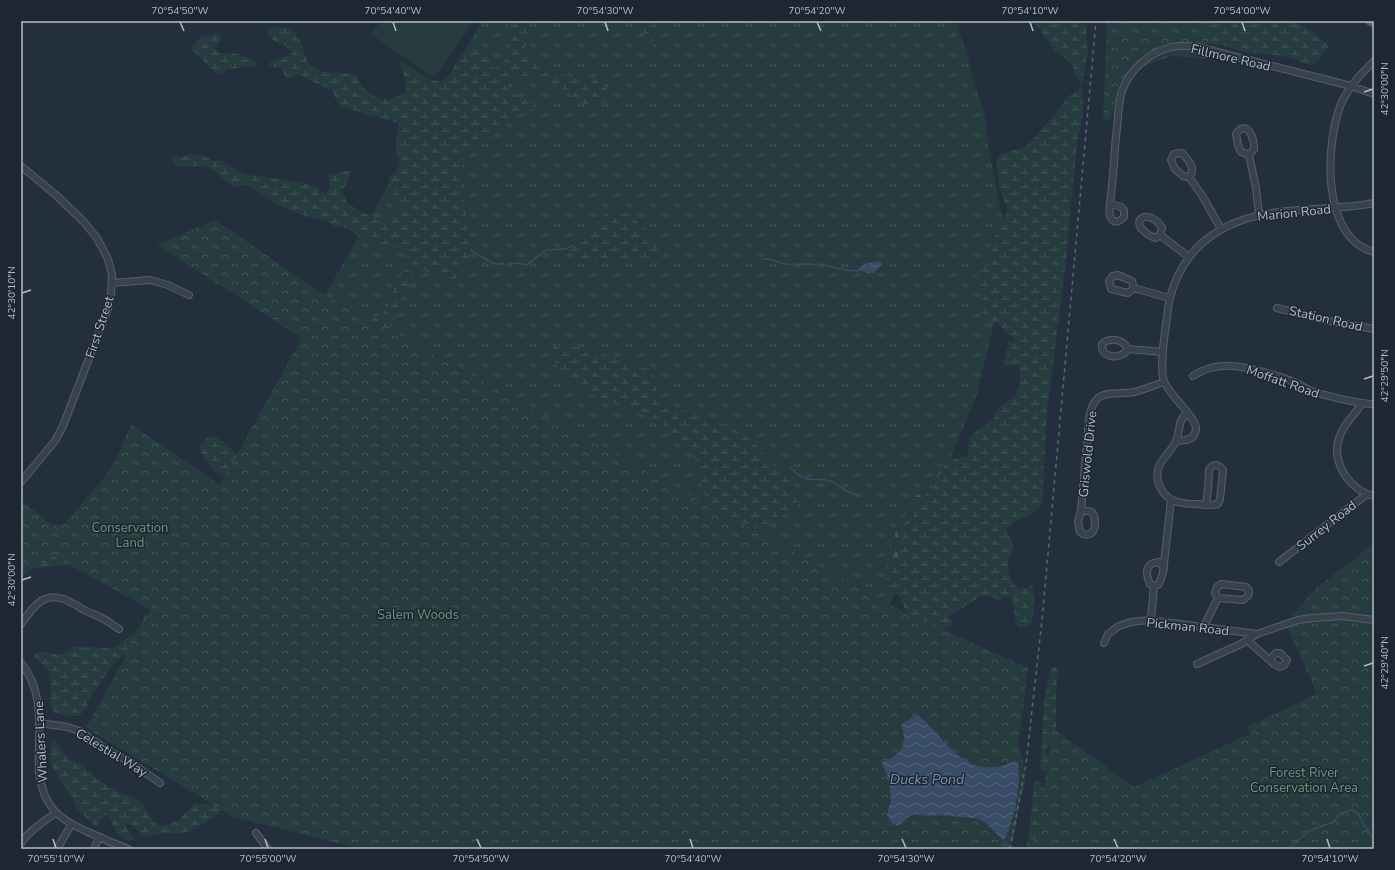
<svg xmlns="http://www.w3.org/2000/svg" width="1395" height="870" font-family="'Nunito Sans',sans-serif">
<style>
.grass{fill:url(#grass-tufts)}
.forest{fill:url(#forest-firs)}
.wetland{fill:url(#wetland-marsh);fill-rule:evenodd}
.park{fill:url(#park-crowns)}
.pitch{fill:#263c3f}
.water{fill:url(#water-waves)}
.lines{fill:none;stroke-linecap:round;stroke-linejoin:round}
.stream{stroke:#394c67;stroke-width:1.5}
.minor-casing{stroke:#565f6c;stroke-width:8}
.major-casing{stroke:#414a57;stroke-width:10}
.minor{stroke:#38414e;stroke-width:6}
.major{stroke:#56606e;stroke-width:8}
.rail{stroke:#5a6575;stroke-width:1.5;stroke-dasharray:4 4;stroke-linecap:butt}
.ticks{fill:none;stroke:#b4bcc9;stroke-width:1.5}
.labels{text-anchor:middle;stroke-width:3;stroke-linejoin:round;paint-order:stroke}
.street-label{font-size:13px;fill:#b4bcc9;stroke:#1d2633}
.park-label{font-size:13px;fill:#6b9a76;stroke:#1d2633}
.water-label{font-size:14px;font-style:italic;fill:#7c92b1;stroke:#1d2633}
.neatline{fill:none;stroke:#b4bcc9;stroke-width:1.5}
.ticks-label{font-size:10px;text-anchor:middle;fill:#b4bcc9}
</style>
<defs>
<pattern id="grass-tufts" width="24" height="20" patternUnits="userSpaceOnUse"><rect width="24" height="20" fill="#263c3f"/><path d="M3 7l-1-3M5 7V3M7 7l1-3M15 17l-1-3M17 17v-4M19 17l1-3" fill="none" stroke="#435659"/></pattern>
<pattern id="forest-firs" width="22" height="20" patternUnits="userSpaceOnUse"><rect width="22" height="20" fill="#263c3f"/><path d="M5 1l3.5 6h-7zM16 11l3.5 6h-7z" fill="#435659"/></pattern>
<pattern id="wetland-marsh" width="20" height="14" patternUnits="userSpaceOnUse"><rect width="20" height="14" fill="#263c3f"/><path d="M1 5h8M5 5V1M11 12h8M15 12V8" fill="none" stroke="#435659"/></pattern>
<pattern id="park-crowns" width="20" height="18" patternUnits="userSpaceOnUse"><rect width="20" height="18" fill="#263c3f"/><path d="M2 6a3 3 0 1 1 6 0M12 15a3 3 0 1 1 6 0" fill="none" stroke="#435659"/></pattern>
<pattern id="water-waves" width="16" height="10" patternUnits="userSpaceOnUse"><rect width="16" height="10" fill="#394c67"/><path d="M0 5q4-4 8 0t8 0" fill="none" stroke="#53647b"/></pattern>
</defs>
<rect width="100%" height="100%" fill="#242f3e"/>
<path class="grass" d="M 482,21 L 956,21 L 968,57 L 974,82 L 985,115 L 988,144 L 1010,258 L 977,394 L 890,605 L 325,295 Z"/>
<path class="forest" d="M 952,458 L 952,466 L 899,558 L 891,570 L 886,572 L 890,547 L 894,540 L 896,528 L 907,514 L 911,497 L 928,492 L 939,467 Z"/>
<path class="wetland" d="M 508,21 L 527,21 L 530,36 L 530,44 L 522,49 L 534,60 L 538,67 L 566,76 L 598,79 L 607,88 L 607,95 L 603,104 L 596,107 L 589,106 L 574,100 L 568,91 L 550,84 L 537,77 L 528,79 L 509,79 L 507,81 C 507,94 521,96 531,102 L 533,105 L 534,110 L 530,113 L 518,114 L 510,117 L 494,137 L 469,149 L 465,154 L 463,161 L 462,176 L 470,251 L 464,267 L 452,283 L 421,269 L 416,270 L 410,285 L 406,301 L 392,322 L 390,332 L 390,349 L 244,245 L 368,322 L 383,313 L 389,306 L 395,284 L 405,270 L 409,252 L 408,247 L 403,245 L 393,249 L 388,248 L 384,247 L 377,243 L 361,239 L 349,229 L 335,226 L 325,220 L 308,217 L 277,205 L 247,185 L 243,185 L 235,188 C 224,181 215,167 200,166 C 190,165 178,172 172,159 L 173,156 C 177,156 181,158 184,156 C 190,154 191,152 197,156 L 203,155 L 213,161 L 219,160 L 243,174 L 300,182 L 315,186 L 322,192 L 326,193 L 330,188 L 328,176 L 329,175 L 345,171 L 350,171 C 353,180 339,187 344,197 C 350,212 398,232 398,205 L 389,179 L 390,176 L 400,171 L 400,169 C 399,161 395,152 396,143 C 397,136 399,131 398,123 L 342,107 C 334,101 336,94 331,90 L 299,75 L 287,79 C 280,70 286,67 271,67 L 269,65 L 271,61 L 290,55 L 291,52 C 285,40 267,46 268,29 L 276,27 L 291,28 L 300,40 L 308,63 L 312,67 L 324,72 L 354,74 C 358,77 358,81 361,85 C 368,94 380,102 392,98 C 398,97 402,95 406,90 C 408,81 401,70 399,61 C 413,67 422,79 438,81 C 456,82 452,53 472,49 C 478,48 482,47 487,50 L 492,57 L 493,68 L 497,68 L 510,56 Z
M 637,21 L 657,21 L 653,36 L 654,50 L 653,53 L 651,53 L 650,48 Z
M 1009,21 L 1087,21 L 1086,35 L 1088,53 L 1085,65 L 1083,83 L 1081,84 L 1083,101 L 1083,114 L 1077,144 L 1065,271 L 1047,409 L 1042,504 C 1037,515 1011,520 1007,530 C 1009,536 1013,542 1013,548 C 1013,553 1010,555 1009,559 C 1006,570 1011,584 1020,590 L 1031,585 C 1037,591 1033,614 1032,624 L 1020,628 L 1016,624 L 1013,601 L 1008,596 L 999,600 C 979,591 981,598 966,606 C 960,610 955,611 948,616 L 953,622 L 951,626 L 946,628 L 944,632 L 1017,748 L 1020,748 L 1023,760 L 1025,782 L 1019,807 L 1017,823 L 1010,849 L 1000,849 L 904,614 C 908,602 890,589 886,576 L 892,572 L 895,565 L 902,543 L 903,530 L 904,526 L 914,516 L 915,505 C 918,501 923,498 926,494 C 935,483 941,472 948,461 L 969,455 C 966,432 975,433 990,422 C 996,418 996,411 1000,407 C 1004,403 1009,401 1013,397 C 1022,389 1020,377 1019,365 L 1005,366 L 1003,360 L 1007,356 L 1006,349 L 1009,347 L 1008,342 L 1014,342 L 1015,340 L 1010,335 L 1006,334 L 999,323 L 983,321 L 980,318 L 983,295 L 974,267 L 977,264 L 989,265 L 991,260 L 990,247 L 1007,212 L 1007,207 L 999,188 L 997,164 L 997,160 L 1001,154 L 1025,147 L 1035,138 L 1043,127 L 1050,120 L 1068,97 L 1078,90 L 1081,84 L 1075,75 L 1072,64 L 1056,52 L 1045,39 L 1040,29 L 1033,22 L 1012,23 ZM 1018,764 L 1015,801 L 1004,841 L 1002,839 Z
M 1126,21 L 1292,21 L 1311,31 L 1329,46 L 1322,56 L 1313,65 L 1302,63 L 1292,58 L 1268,54 L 1246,53 L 1225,46 L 1193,41 Z
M 214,34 L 219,34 L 221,39 L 215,47 C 216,49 216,51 219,52 C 221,54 225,53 228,53 C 236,53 251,57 256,63 L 254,66 L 228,69 L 220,74 L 217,74 L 190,48 L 201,37 Z
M 617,209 C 630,213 645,227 652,238 C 654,242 655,246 658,250 L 669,252 L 669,254 L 651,262 L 639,260 L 623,259 L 606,260 L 587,264 L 581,263 L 577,260 L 570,250 L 571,248 L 588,233 L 607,211 Z
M 570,344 L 588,352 L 603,354 L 623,362 L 642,366 L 650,369 L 653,372 L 656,380 L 657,396 L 670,406 L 724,424 L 741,433 L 752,441 L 763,452 L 773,465 L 781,469 L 796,481 L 790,484 L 790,489 L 793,491 L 796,496 L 798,502 L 797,508 L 794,512 L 775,517 L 767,525 L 762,527 L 756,529 L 744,527 L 714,511 L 705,496 L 699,469 L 692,450 L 687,444 L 676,437 L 667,428 L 659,421 L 607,401 L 569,383 L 561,374 L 557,366 L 553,354 L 554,347 Z
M 210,436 C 223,437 233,451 240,460 L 228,479 C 217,475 198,457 200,444 Z
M 86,510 L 92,510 L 117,522 L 131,523 L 150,539 L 159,541 L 161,543 L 178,547 L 178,550 L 164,557 L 161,562 L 173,581 L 180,586 L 182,586 L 183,582 L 184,580 L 193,582 L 193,576 L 195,574 L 203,575 L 211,571 L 240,572 L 241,574 L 233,587 C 232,609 285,625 300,614 L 301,612 L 296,604 L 298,602 C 314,599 323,618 335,614 L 336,611 C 334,605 328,597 323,592 C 315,584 303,581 304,567 L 306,566 C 313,566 314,570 319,573 C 330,581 347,589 350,603 L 349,606 L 343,605 L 343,606 L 342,633 L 334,650 L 331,663 L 333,684 L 332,684 L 335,696 L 333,698 L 330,697 C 325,690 318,682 322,673 C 323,670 325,668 325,664 C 324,656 315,652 316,644 L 312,639 L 285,632 L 277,633 L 265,629 L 262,632 L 266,644 L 259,649 L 245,632 L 202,615 L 183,613 L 163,625 L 150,630 L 130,651 L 112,665 L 91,697 L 86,709 L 79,716 L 69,716 L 55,713 L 50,707 C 49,685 57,674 35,658 L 35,654 L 38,652 C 58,651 55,661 74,646 L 106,648 L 116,647 L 138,629 L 143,621 L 144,615 L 158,614 L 166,611 L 170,604 L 168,595 L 144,565 L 135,561 L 127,560 L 110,548 C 102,548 97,554 91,557 C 74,565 56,565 39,568 L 33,566 L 29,573 L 21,577 L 21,521 L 30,513 C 36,514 39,518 44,521 C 50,525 63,525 70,524 L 76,516 Z
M 1051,667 L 1057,667 L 1058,671 L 1056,691 L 1056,733 L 1046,751 L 1047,754 L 1052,761 L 1049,771 L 1042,771 L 1040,766 L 1045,695 Z
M 53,740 L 60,746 L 67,758 L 83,766 L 103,783 L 118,792 L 138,799 L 144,806 L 155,823 L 160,826 L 164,826 L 179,820 L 193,804 L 211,804 L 213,802 L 227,807 L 204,824 L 184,833 L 157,834 L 145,837 L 132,825 L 130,824 L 126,825 C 126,831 132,833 133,839 L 129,841 L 116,833 L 109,816 L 104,815 L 97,825 L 94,826 L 76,807 L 72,797 L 52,767 L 50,759 L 51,744 Z
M 1037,781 L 1040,783 L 1045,789 L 1120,849 L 1026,849 C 1030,827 1033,806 1033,784 Z"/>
<path class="park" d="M 1107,21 L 1209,21 L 1207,59 L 1172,56 L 1154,62 L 1129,74 L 1119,85 L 1111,119 L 1103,122 Z
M 215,220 L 325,295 L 890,605 L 1028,668 C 1021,729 1013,789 1000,849 L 360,849 L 234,817 L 86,728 L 151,610 L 53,556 L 21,576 L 21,499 L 58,531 L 104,478 L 117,457 L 131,424 L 220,485 L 302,338 L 157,245 Z
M 1374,543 L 1374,849 L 1033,849 L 1045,784 L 1052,727 L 1134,787 L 1250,734 L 1247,727 L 1317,694 L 1288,629 L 1291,617 L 1313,591 Z"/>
<path class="pitch" d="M 381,21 L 474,21 L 434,78 L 371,34 Z"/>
<path class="water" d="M 877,261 L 881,262 L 882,264 L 874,273 L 867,273 L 858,269 L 865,264 Z
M 916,715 L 918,715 C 949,741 966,784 1015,761 L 1018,763 C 1021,789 1014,818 1004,841 L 987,824 L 978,819 L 972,818 L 942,815 L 931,816 L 915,814 L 910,816 L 900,825 L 897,826 L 891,822 L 888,816 L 888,810 L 891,801 L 890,789 L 887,774 L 882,764 L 884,761 C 894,759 905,750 904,738 C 904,734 902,729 901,725 Z"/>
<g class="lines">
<path class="stream" d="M 471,250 L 494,264 L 504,264
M 762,259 C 767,257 779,263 786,264 C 798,265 811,263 823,265 C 837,267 848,273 862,270
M 509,264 L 518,263 L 526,265 C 532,262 541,252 547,250 C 554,248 565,252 571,246 L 575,247
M 790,467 C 808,486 812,476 831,481 C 836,483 840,487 845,490 C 849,492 855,494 860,496
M 1074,849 L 1097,848 L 1103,849
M 1288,849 L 1309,831 L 1333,822 L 1340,814 L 1351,810 L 1358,813 L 1364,825 L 1374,840"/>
<g class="minor-casing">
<path id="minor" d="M 1374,61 C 1360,75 1349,86 1341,104 C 1325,145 1321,238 1374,252
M 1249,155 L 1241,152 L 1238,145 L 1236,134 C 1247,118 1255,139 1254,149 L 1249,155 L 1256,188 L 1259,215
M 21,166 L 57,196 L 83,221 L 97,238 L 108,259 L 112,275 L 111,294 L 108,309 L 63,426 L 55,441 L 21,482
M 1189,177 C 1197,169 1188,160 1182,153 L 1174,154 L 1171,160 L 1175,169 L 1183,176 L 1189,177 L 1203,197 L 1221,229
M 1110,204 C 1108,215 1112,229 1124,217 L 1124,210 L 1121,207 L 1110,204 C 1113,181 1114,159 1116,136 C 1118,122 1118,107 1121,94 C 1128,71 1148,53 1171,47 C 1180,45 1189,46 1198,47 L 1351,86 L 1374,94
M 1160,235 L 1156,238 C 1151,237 1148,235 1145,232 C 1129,220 1150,207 1162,228 L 1160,235 L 1189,257
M 112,283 L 150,280 L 168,285 L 189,295
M 1134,288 L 1128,293 L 1111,289 L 1109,281 L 1113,276 L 1118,275 L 1132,281 L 1134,288 L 1169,298
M 1277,308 L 1329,321 L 1374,329
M 1128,349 C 1122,360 1100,359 1102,344 C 1110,337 1123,339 1128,349 L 1163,352
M 1193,376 C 1217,360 1242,366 1268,373 C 1275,376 1284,377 1291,381 C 1298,383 1304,388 1311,391 C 1331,397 1353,403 1374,404
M 1362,403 C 1356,413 1347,421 1342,431 C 1329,456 1344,483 1367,494
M 1187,413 C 1177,422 1181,429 1176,441 C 1172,451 1161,458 1158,469 C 1155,484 1164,499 1178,502 C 1184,504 1191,504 1197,504 C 1204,505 1210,506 1218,504 L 1220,499 L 1223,470 C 1219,464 1213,463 1209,470 L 1208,490 L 1206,505
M 1176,441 L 1187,440 L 1193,437 C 1195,434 1196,431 1196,428 C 1195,416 1169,395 1164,381 C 1159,368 1165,332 1167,317 C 1169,293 1178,270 1194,251 C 1242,199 1312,215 1374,203
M 1081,510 L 1078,522 L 1080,532 C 1094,542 1099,522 1092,512 L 1081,510 L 1089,419 C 1094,386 1111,396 1134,392 C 1144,390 1154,385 1164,382
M 1279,562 L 1367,494 L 1374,496
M 1221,584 L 1246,587 L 1249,591 L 1248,596 L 1243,600 L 1218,598 L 1215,593 L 1217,587 Z
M 1154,586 L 1150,584 C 1145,573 1145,563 1159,562 L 1164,568
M 1151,620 L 1154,586 L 1159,584 L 1163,573 L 1171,500
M 21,624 C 27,616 35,603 45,599 C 60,593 73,604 86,611 C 90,613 96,615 100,617 C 107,620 112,625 119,629
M 1204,626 L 1218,598
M 1247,640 L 1274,664 L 1280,667 L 1284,665 L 1287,660 L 1280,653 L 1276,653 L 1270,659
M 1104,643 L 1108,634 L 1119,626 L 1131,622 L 1149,620 L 1257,634
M 21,663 C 47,694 37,736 39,773 C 44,807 58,819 88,832 C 101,838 115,844 128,849
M 1197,664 L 1241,644 L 1257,634 L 1298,620 L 1313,618 L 1342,616 L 1374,620
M 39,723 L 68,727 L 82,732 L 107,750 L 130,762 L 160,783
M 256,833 L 268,849
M 21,843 C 30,830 43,822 56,813
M 57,849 L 71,825
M 94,849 L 99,837"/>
</g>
<g class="major-casing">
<path id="major" d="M 1370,21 L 1374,23"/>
</g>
<use href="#minor" class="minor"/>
<use href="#major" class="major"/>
<path class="rail" d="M 1010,849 L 1026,764 L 1042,620 L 1096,21"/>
</g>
<path class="ticks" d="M 180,22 L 184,31M 393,22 L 396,31M 605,22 L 608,31M 817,22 L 821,31M 1030,22 L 1033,31M 1242,22 L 1245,31M 1364,92 L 1373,89M 22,293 L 31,290M 1364,379 L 1373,376M 22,580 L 31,577M 1364,666 L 1373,663M 53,839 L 56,848M 265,839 L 268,848M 477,839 L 481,848M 690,839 L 693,848M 902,839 L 906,848M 1114,839 L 1118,848M 1327,839 L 1330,848"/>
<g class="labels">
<g class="street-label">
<text transform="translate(1231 57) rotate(13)" y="5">Fillmore Road</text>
<text transform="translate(1294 212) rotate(-6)" y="5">Marion Road</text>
<text transform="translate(1326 318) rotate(13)" y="5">Station Road</text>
<text transform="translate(99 327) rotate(-72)" y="5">First Street</text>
<text transform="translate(1283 381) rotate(19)" y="5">Moffatt Road</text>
<text transform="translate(1087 454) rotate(-84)" y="5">Griswold Drive</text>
<text transform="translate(1326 525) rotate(-38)" y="5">Surrey Road</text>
<text transform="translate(1188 626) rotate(6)" y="5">Pickman Road</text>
<text transform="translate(40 742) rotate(-93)" y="5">Whalers Lane</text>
<text transform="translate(112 752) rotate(31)" y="5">Celestial Way</text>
</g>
<g class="park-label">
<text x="130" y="532">Conservation<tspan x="130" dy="15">Land</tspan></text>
<text x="418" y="619">Salem Woods</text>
<text x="1304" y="777">Forest River<tspan x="1304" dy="15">Conservation Area</tspan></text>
</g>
<g class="water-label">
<text x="927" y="784">Ducks Pond</text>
</g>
</g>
<rect width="1395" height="870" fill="none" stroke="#1d2633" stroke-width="44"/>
<rect x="22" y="22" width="1351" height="826" class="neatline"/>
<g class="ticks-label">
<text x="180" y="14">70°54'50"W</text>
<text x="393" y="14">70°54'40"W</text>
<text x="605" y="14">70°54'30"W</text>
<text x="817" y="14">70°54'20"W</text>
<text x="1030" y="14">70°54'10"W</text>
<text x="1242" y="14">70°54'00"W</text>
<text transform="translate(1384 89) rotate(-90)" y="4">42°30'00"N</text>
<text transform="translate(11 293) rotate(-90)" y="4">42°30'10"N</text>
<text transform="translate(1384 376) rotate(-90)" y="4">42°29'50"N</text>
<text transform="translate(11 580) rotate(-90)" y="4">42°30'00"N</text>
<text transform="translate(1384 663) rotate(-90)" y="4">42°29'40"N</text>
<text x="56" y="862">70°55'10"W</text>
<text x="268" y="862">70°55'00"W</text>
<text x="481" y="862">70°54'50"W</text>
<text x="693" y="862">70°54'40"W</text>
<text x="906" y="862">70°54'30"W</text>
<text x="1118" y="862">70°54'20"W</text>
<text x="1330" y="862">70°54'10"W</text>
</g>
</svg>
